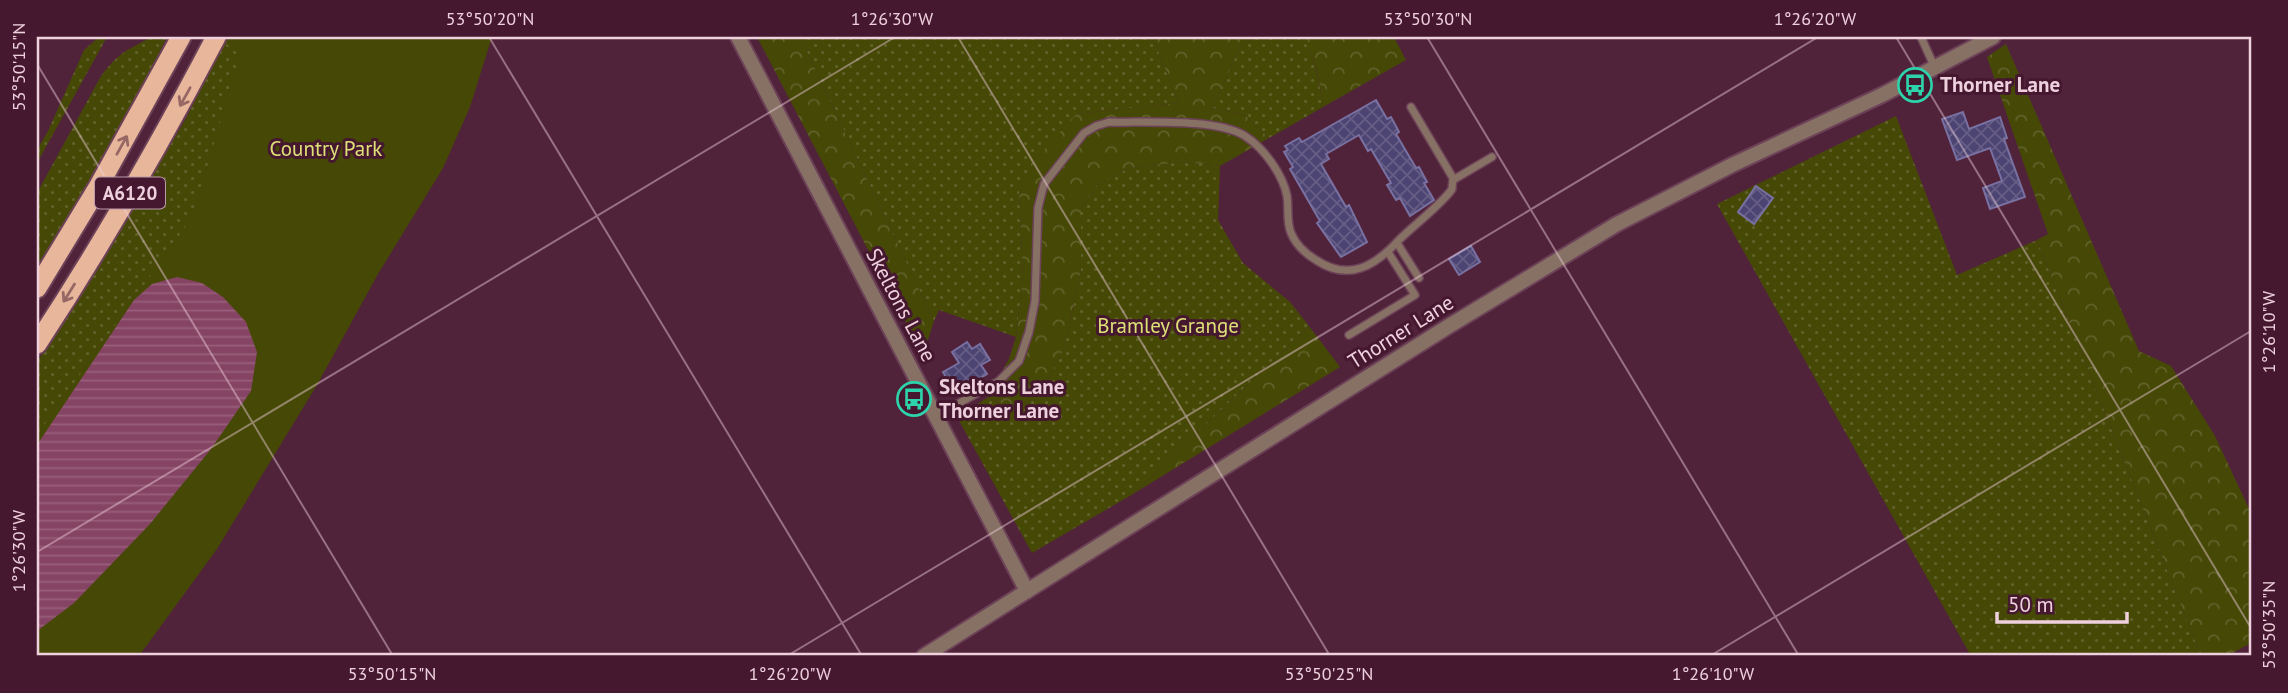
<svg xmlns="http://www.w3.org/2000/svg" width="2288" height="693" font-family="'PT Sans',sans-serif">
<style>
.grass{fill:url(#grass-dots)}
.forest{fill:url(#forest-crowns)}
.park{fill:#464806}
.water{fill:url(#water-rules)}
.building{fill:url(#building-cross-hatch);stroke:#7971a2;stroke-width:2}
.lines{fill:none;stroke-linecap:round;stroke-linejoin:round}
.service-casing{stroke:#6d4258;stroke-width:10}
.minor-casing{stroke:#6d4258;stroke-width:18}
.tertiary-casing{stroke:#6d4258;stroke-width:18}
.trunk-casing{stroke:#6d4258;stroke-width:23}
.service{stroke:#877164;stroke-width:7}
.minor{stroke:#877164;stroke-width:14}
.tertiary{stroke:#877164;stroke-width:14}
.trunk{stroke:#e8b69a;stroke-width:19}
.oneway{stroke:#966764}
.ticks{fill:none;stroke:#efd1de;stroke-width:2;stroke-opacity:0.45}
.labels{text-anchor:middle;stroke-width:6;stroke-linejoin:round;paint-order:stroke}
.shield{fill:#45182f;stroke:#bc9aaa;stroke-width:2}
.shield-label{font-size:19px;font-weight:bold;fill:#efd1de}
.poi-label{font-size:21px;font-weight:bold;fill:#efd1de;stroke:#45182f;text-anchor:start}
.park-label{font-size:21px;fill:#dde177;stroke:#45182f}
.street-label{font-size:21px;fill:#efd1de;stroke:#45182f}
.neatline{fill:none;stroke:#efd1de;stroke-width:2.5}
.ticks-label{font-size:18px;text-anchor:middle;fill:#efd1de}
</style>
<defs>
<pattern id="grass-dots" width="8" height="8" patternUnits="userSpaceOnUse" patternTransform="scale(1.75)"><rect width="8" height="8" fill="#464806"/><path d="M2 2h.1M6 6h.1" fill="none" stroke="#61612a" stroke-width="1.8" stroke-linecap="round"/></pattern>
<pattern id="forest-crowns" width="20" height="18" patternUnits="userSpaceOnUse" patternTransform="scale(1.75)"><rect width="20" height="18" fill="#464806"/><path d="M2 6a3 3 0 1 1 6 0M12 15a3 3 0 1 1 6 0" fill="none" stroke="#61612a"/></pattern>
<pattern id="water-rules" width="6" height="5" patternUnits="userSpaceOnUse" patternTransform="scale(1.75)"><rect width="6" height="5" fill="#864464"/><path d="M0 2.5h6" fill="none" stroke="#975e7a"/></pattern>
<pattern id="building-cross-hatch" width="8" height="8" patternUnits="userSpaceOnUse" patternTransform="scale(1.75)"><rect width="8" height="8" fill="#4c4472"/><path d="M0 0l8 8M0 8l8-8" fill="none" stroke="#665e86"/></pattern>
</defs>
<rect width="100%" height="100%" fill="#50233a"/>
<path class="grass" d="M 99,37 L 107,37 L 37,163 L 37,150 L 48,131 L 84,50 Z
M 151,37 L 167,37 L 128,115 L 37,269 L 37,193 L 101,76 C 120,51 125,52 151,37 Z
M 227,37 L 296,37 L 37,648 L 37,362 L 101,263 L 185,120 Z
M 800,37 L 1153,37 L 1178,103 L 1076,114 L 1019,189 L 1023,277 L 1016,337 L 939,310 L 934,321 Z
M 1255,37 C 1268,37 1289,33 1300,38 C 1314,44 1321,92 1323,107 L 1269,138 L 1245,115 L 1212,108 L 1240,47 Z
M 1896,116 L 1957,275 L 2037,240 L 2201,656 L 1971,656 L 1717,204 Z
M 1183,162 L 1220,166 L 1218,220 L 1243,263 L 1290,302 L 1309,326 L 1133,494 L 1032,553 L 957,417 L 987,398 L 1015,408 L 1039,396 L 1064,349 L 1081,270 L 1081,208 L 1097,185 L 1129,168 Z"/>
<path class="forest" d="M 757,37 L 800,37 L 934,321 L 923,355 Z
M 1153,37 L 1255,37 L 1240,47 L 1212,108 L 1245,115 L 1269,138 L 1220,166 L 1183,162 L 1129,168 L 1097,185 L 1081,208 L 1081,270 L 1064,349 L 1039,396 L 1015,408 L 987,398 L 1009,359 L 1016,337 L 1023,277 L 1019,189 L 1036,159 L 1076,114 L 1178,103 Z
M 1299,37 L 1394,37 L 1406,60 L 1323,107 C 1320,87 1316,49 1299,37 Z
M 2006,44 L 2139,351 L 2171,366 L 2215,436 L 2251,513 L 2251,643 L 2227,656 L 2201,656 L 2037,240 L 2048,234 L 1987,57 Z
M 1309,326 L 1340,367 L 1133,494 Z"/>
<path class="park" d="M 216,37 L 492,37 L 470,107 L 443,168 L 378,274 L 317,385 L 217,549 L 139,656 L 37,656 L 37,435 L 193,216 L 240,53 Z"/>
<path class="water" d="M 177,277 L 202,283 L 223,297 L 246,322 L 257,352 L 251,391 L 211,449 L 150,524 L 74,603 L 37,631 L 37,445 L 134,300 L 152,284 Z"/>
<path class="building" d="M 1376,100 L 1387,119 L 1391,117 L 1399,132 L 1396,134 L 1416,168 L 1419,167 L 1427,182 L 1424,183 L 1434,200 L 1410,216 L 1400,198 L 1396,200 L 1387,185 L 1391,183 L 1371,149 L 1368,151 L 1359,135 L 1326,154 L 1329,159 L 1321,164 L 1346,207 L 1349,205 L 1367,242 L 1341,257 L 1317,223 L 1320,221 L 1290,169 L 1293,167 L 1284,152 L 1288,150 L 1285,146 L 1299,138 L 1302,142 Z
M 1963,112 L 1969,129 L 2000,117 L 2007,138 L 2004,139 L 2025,197 L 1990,209 L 1983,188 L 2002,181 L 1990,148 L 1957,160 L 1942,119 Z
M 1756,186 L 1773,198 L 1754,224 L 1738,212 Z
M 1471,246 L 1480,262 L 1459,275 L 1449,259 Z
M 967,342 L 972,349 L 980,344 L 990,360 L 981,365 L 987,374 L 956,393 L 943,372 L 959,363 L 952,352 Z"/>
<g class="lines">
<g class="service-casing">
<path id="service" d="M 1921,37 L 1935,68
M 1453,180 L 1492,157
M 1397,243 L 1419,278
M 1349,335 L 1415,295 L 1388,252
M 936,416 L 999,381 L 1019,361 L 1029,332 L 1035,301 L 1038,208 L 1044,184 L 1084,133 L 1096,126 L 1109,122 C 1145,123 1216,118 1245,136 C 1264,148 1283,175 1287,196 C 1289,209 1286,221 1291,233 C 1296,245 1306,254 1316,260 C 1349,282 1375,266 1399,240 C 1413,226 1443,203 1452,189 L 1453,178 L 1411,107"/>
</g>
<g class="minor-casing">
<path id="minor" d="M 924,656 L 1027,591"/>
</g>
<g class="tertiary-casing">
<path id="tertiary" d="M 738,37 L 1027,591 L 1449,326 L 1617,224 L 1732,165 L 1882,95 L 1993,37"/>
</g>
<g class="trunk-casing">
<path id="trunk" d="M 37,288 L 97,189 L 181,37
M 37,344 C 102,245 161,142 216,37"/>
</g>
<use href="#service" class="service"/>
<use href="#minor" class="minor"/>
<use href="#tertiary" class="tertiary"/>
<use href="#trunk" class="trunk"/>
</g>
<defs><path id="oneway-shaft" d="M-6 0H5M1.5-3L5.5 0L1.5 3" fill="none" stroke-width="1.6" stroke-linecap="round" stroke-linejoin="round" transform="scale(1.75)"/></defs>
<g class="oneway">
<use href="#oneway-shaft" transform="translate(185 97) rotate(119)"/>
<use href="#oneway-shaft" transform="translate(122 145) rotate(-61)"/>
<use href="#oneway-shaft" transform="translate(69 293) rotate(122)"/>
</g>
<path class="ticks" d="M 489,37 L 862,656M 958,37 L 1330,656M 1427,37 L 1799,656M 1896,37 L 2251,628M 37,64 L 393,656M 37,552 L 895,37M 787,656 L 1818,37M 1710,656 L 2251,331"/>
<defs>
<g id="bus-ring" transform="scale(1.75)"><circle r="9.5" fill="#45182f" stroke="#2dd4ab" stroke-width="1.5"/><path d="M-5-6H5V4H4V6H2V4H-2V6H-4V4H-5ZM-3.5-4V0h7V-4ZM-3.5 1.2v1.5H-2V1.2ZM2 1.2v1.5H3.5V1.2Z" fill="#2dd4ab"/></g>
</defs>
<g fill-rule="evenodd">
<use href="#bus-ring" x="1915" y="85"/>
<use href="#bus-ring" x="914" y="399"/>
</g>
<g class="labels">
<rect class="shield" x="95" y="177.5" width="70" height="31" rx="5"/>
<g class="shield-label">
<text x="130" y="200">A6120</text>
</g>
<g class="poi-label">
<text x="1940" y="92">Thorner Lane</text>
<text x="939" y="394">Skeltons Lane<tspan x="939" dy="24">Thorner Lane</tspan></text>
</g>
<g class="park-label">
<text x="326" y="156">Country Park</text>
<text x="1168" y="333">Bramley Grange</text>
</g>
<g class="street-label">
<text transform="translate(901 305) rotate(62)" y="7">Skeltons Lane</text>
<text transform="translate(1401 332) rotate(-32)" y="7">Thorner Lane</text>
</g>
</g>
<rect width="2288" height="693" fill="none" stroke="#45182f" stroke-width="77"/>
<path d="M1997 612v10h130v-10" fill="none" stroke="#efd1de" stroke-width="3.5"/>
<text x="2008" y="612" font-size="21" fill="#efd1de" stroke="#45182f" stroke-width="5" paint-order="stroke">50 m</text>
<rect x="38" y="38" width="2212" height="616" class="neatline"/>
<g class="ticks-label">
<text x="490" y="25">53°50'20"N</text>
<text x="892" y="25">1°26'30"W</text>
<text x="1428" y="25">53°50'30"N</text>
<text x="1815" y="25">1°26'20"W</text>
<text transform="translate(19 67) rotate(-90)" y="6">53°50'15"N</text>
<text transform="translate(2269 332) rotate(-90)" y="6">1°26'10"W</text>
<text transform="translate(19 551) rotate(-90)" y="6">1°26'30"W</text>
<text transform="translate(2269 625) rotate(-90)" y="6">53°50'35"N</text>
<text x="392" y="680">53°50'15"N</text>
<text x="790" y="680">1°26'20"W</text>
<text x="1329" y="680">53°50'25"N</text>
<text x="1713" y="680">1°26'10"W</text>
</g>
</svg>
